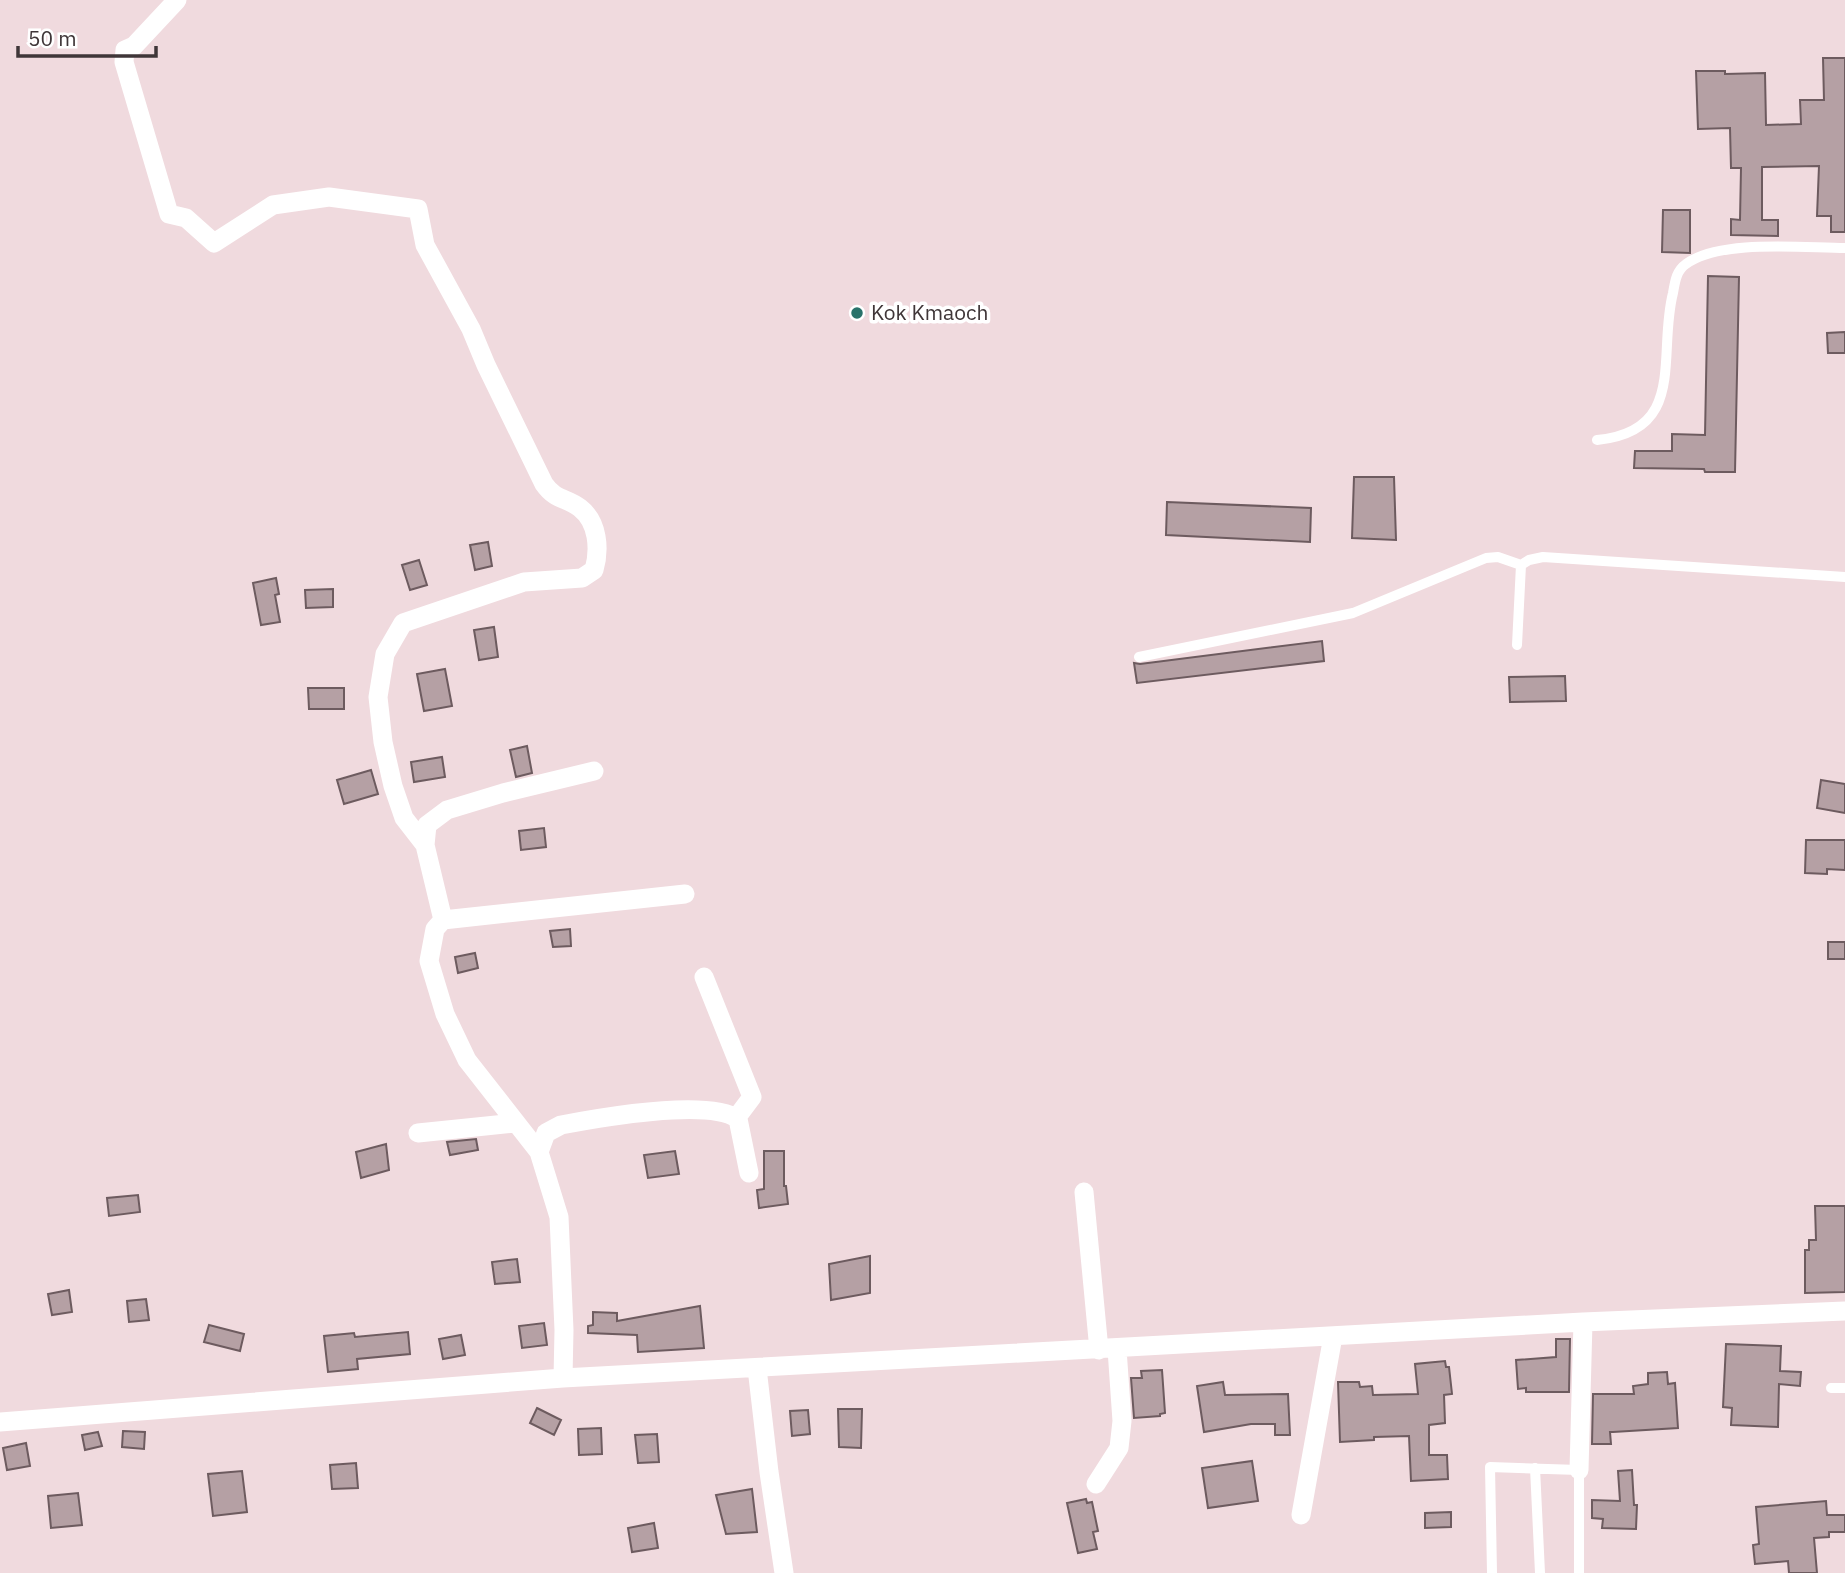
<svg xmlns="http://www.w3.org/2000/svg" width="1845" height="1573" font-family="'IBM Plex Sans',sans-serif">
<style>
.building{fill:#b5a0a4;stroke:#6d5b5f;stroke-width:2}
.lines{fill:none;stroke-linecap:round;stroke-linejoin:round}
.service{stroke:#fff;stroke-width:10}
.minor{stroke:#fff;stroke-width:19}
.poi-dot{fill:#29726a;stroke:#fff;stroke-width:2.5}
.labels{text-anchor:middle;stroke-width:7;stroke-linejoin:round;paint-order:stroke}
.poi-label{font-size:21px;fill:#3f3638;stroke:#fff;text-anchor:start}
</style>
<rect width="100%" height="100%" fill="#f0dade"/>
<path class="building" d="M 1823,58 L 1845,58 L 1845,232 L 1831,232 L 1831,216 L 1817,216 L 1819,166 L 1762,167 L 1762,220 L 1778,220 L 1778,236 L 1731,235 L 1731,219 L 1740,220 L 1741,168 L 1731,168 L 1730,128 L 1698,129 L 1696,71 L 1725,71 L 1725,74 L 1765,73 L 1766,125 L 1801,124 L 1800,100 L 1824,100 Z
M 1663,210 L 1690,210 L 1690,253 L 1662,252 Z
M 1708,276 L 1739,277 L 1735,472 L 1705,472 L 1704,469 L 1634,468 L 1635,451 L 1672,451 L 1672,434 L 1705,435 Z
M 1845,332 L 1845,353 L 1828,353 L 1827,333 Z
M 1354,477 L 1394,477 L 1396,540 L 1352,538 Z
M 1167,502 L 1311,508 L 1310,542 L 1166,535 Z
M 488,542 L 492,566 L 475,570 L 470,545 Z
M 419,560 L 427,585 L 410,590 L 402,565 Z
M 276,578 L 279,594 L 275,595 L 280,622 L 261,625 L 253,583 Z
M 333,589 L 333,607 L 306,608 L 305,590 Z
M 494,627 L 498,657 L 479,660 L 474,630 Z
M 1322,641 L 1324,661 L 1137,683 L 1134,663 L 1140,664 Z
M 445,669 L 452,706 L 424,711 L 417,674 Z
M 1565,676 L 1566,701 L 1510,702 L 1509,677 Z
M 308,688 L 344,688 L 344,709 L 309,709 Z
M 527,746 L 532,773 L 516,777 L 510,750 Z
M 442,757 L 445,777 L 414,782 L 411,762 Z
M 371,770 L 378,794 L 344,804 L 337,780 Z
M 1821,780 L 1845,784 L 1845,813 L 1817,808 Z
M 544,828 L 546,847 L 521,850 L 519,831 Z
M 1806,840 L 1845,840 L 1845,870 L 1827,869 L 1827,874 L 1805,873 Z
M 570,929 L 571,946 L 553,947 L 550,931 Z
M 1828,942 L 1845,942 L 1845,959 L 1828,959 Z
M 475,953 L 478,968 L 458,973 L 455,957 Z
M 476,1139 L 478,1150 L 450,1155 L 447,1142 Z
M 386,1144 L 389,1170 L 361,1178 L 356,1152 Z
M 675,1151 L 679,1174 L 648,1178 L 644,1155 Z
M 764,1151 L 784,1151 L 784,1186 L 786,1186 L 788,1204 L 759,1208 L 757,1190 L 764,1189 Z
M 138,1195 L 140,1212 L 109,1216 L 107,1198 Z
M 1815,1206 L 1845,1206 L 1845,1292 L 1805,1293 L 1805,1250 L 1809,1250 L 1809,1240 L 1816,1240 Z
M 870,1256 L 870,1293 L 831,1300 L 829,1264 Z
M 517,1259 L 520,1282 L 495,1284 L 492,1262 Z
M 69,1290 L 72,1312 L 52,1315 L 48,1294 Z
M 146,1299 L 149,1320 L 129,1322 L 127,1301 Z
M 700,1306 L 704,1348 L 638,1352 L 637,1335 L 588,1333 L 588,1326 L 593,1325 L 593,1312 L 617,1313 L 617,1321 Z
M 544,1323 L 547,1345 L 522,1348 L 519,1326 Z
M 209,1325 L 244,1334 L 240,1351 L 204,1342 Z
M 408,1332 L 410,1354 L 357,1359 L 358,1369 L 328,1372 L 324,1336 L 354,1333 L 355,1337 Z
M 461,1335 L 465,1355 L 443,1359 L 439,1339 Z
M 1556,1339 L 1570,1339 L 1569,1392 L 1526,1392 L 1526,1388 L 1518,1389 L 1516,1360 L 1556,1357 Z
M 1726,1344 L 1781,1346 L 1780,1371 L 1801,1372 L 1800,1386 L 1779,1384 L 1778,1427 L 1731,1425 L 1732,1408 L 1723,1407 Z
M 1445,1361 L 1446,1367 L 1449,1367 L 1452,1394 L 1444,1395 L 1445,1423 L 1429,1425 L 1429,1455 L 1447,1455 L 1448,1479 L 1411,1481 L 1409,1436 L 1374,1437 L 1374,1440 L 1340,1442 L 1338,1382 L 1359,1382 L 1360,1387 L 1372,1386 L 1373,1395 L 1418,1394 L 1415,1364 Z
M 1162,1370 L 1165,1413 L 1160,1414 L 1160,1416 L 1134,1418 L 1131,1378 L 1142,1378 L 1141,1371 Z
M 1667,1372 L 1668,1384 L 1675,1383 L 1678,1428 L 1613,1432 L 1610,1432 L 1611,1444 L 1592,1444 L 1593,1394 L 1634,1394 L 1633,1386 L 1648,1384 L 1648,1373 Z
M 1223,1382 L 1225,1395 L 1288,1394 L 1290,1435 L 1275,1435 L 1275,1424 L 1251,1424 L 1204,1432 L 1197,1386 Z
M 537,1408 L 561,1420 L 554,1435 L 530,1423 Z
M 838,1409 L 862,1409 L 861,1448 L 839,1447 Z
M 808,1410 L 810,1434 L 792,1436 L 790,1411 Z
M 601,1428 L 602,1454 L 579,1455 L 578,1429 Z
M 123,1431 L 145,1432 L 144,1449 L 122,1447 Z
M 98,1432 L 102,1446 L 85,1450 L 82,1435 Z
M 657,1434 L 659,1462 L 638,1463 L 635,1435 Z
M 26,1443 L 30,1466 L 7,1470 L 3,1448 Z
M 1252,1461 L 1258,1501 L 1208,1508 L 1202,1468 Z
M 356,1463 L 358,1488 L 332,1489 L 330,1465 Z
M 1632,1470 L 1634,1505 L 1637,1505 L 1636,1529 L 1602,1528 L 1603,1519 L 1592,1518 L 1592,1500 L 1620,1501 L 1618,1471 Z
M 242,1471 L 247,1512 L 213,1516 L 208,1474 Z
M 752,1489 L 757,1532 L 726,1534 L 716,1495 Z
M 78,1493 L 82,1525 L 51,1528 L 48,1496 Z
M 1086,1499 L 1087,1503 L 1092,1502 L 1098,1531 L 1093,1532 L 1097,1549 L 1078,1553 L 1067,1503 Z
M 1826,1501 L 1827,1515 L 1845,1515 L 1845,1532 L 1829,1532 L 1829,1537 L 1814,1538 L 1817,1573 L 1789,1573 L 1788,1561 L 1755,1564 L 1753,1545 L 1759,1544 L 1756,1507 Z
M 1451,1512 L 1451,1527 L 1425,1528 L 1425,1513 Z
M 654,1523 L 658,1548 L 632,1552 L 628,1528 Z"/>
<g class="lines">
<path class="service" d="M 1597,440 C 1688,431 1657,355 1673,293 C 1675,282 1676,271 1686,264 C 1720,239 1803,248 1845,248
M 1517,645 L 1521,565 L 1529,560 L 1543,557 L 1845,577
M 1139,657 L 1353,613 L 1486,558 L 1498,557 L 1521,565
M 1831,1388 L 1845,1388
M 1535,1468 L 1540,1573
M 1492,1573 L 1490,1467 L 1579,1470 L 1579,1573"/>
<path class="minor" d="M 177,0 L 134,46 L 125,50 L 124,62 L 169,214 L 186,218 L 214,243 L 273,205 L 329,197 L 418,209 L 425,245 L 471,329 L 486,365 L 544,484 C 556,501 566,497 580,508 C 598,522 600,549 594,570 L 582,578 L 524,582 L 403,623 L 385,654 L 378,697 L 383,742 L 393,786 L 404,818 L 425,845 L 443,920 L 435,929 L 429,961 L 445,1014 L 467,1060 L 539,1152 L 559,1217 L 564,1330 L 563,1378
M 425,845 L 427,825 L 447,810 L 503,793 L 594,771
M 443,920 L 685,894
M 704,977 L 752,1097 L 737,1117
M 418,1133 L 515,1123
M 539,1152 L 546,1133 L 561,1125 C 598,1118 708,1098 738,1119 L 749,1173
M 1084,1192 L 1099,1350
M 757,1368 L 769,1472 L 784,1573
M 0,1422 L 563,1378 L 1583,1322 L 1845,1311
M 1579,1470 L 1583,1322
M 1096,1484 L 1119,1448 L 1122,1421 L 1117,1349
M 1301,1515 L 1333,1336"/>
</g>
<circle class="poi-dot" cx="857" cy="313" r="7"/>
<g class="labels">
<g class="poi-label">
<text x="871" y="320">Kok Kmaoch</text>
</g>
</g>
<path d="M18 46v10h138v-10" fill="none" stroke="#3f3638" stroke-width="3.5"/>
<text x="28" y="46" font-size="21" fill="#3f3638" stroke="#ffffff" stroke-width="5" paint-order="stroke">50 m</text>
</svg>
